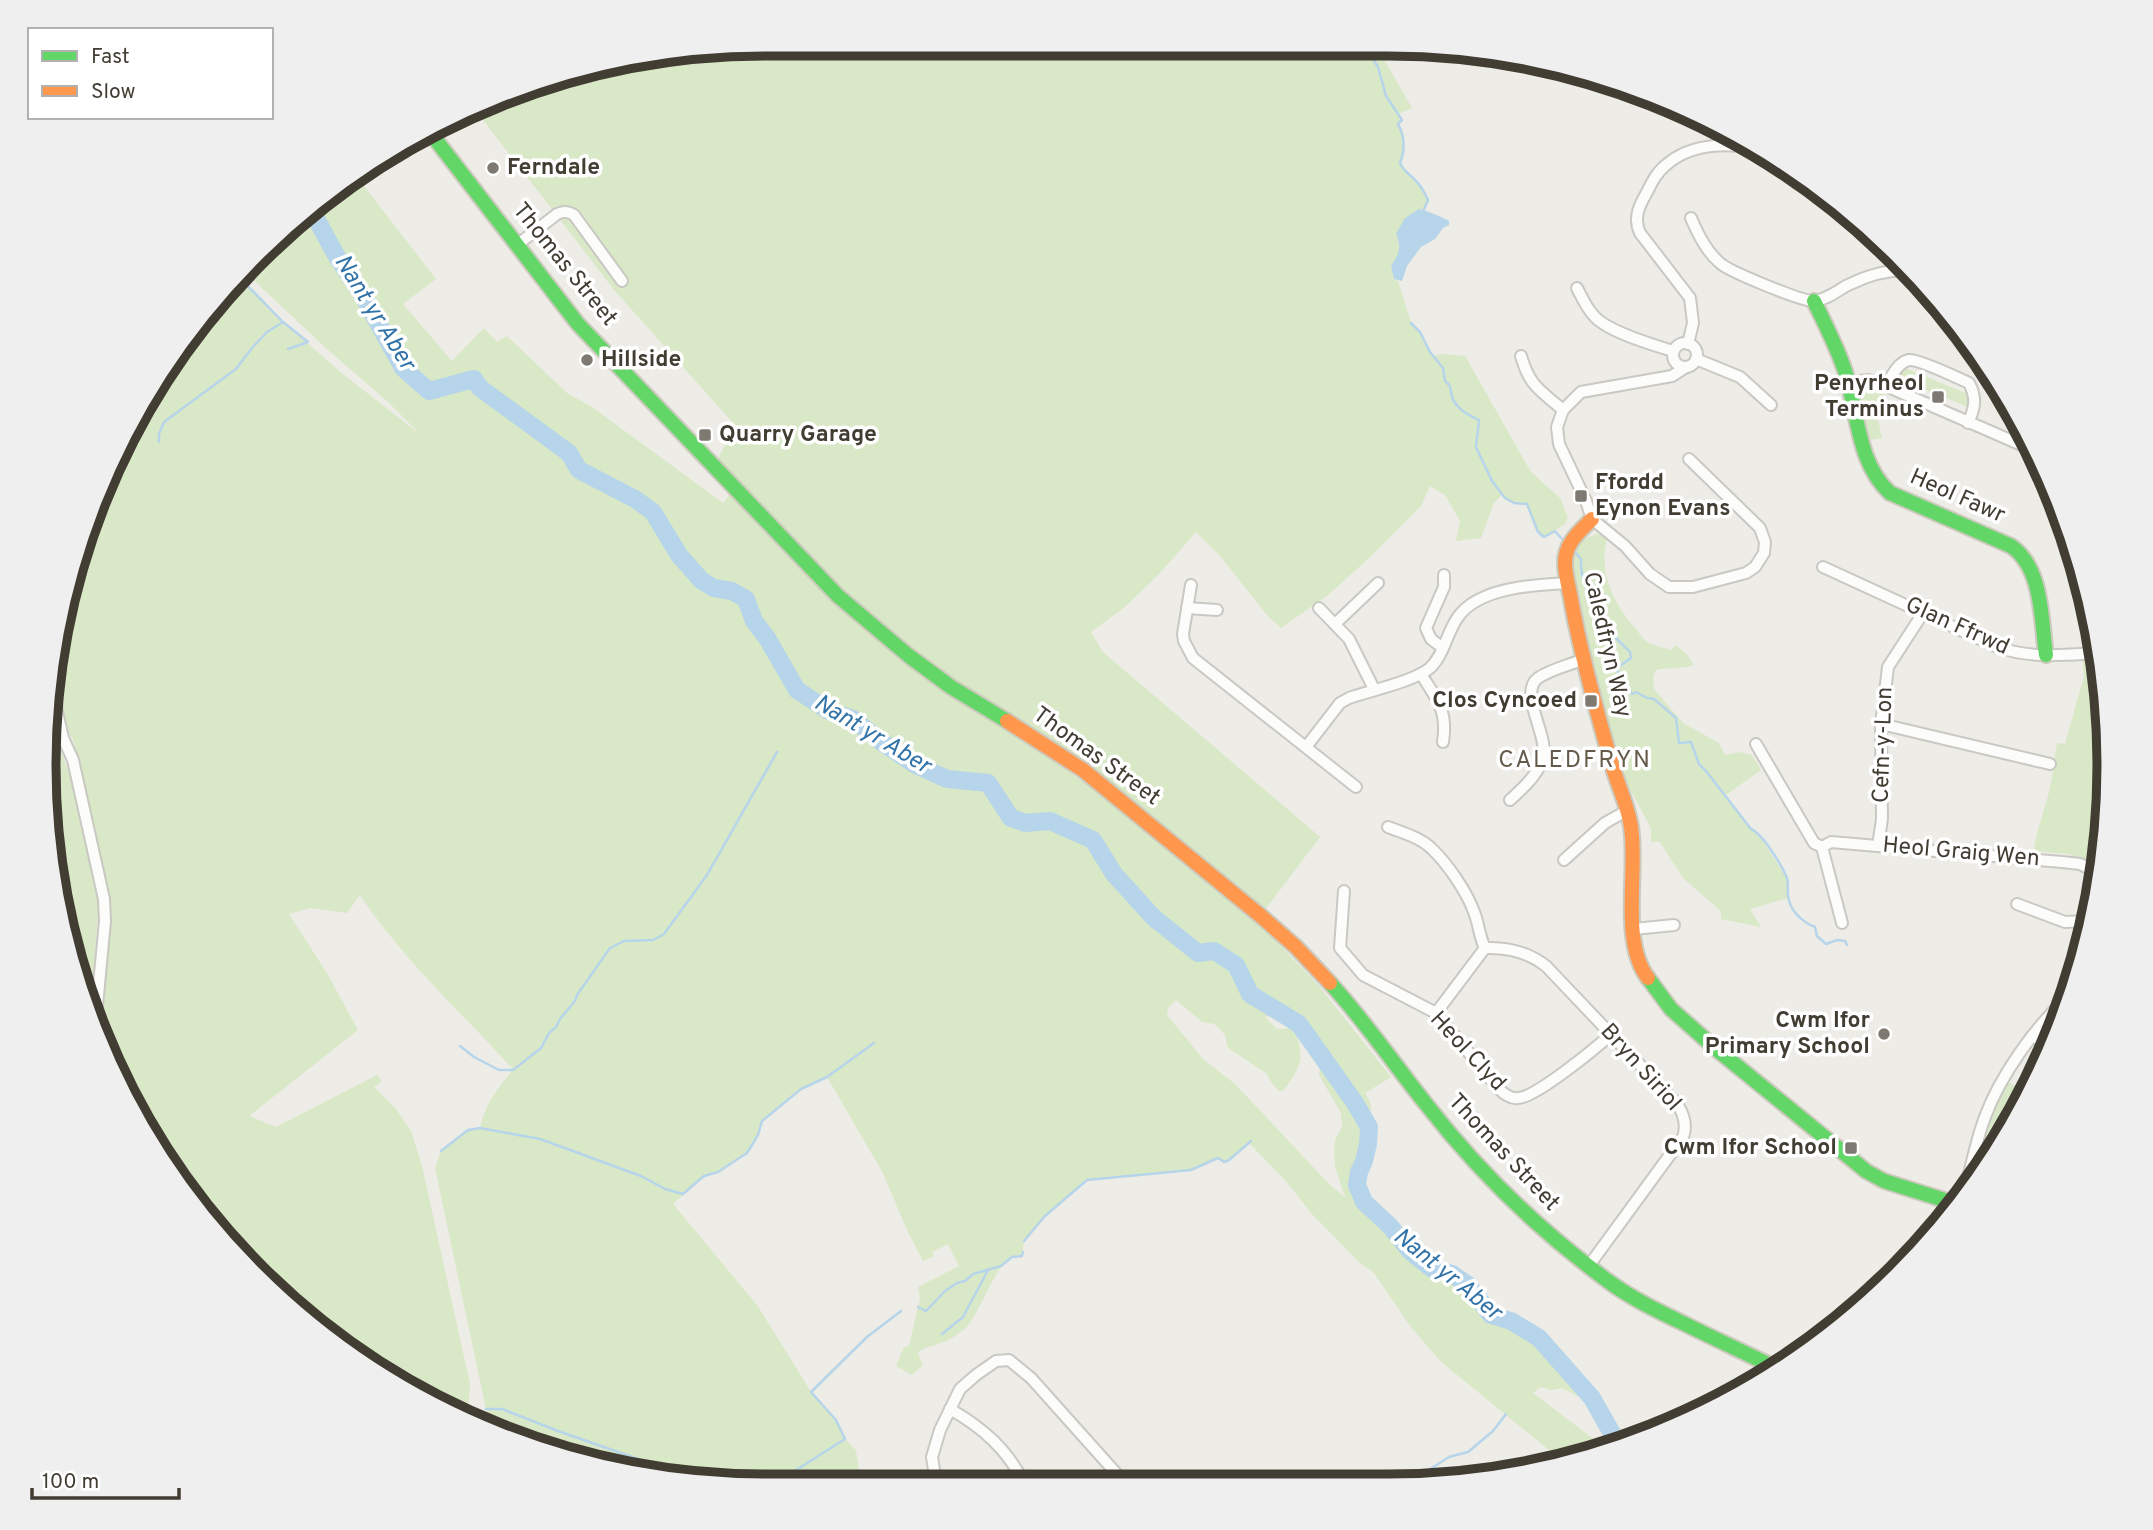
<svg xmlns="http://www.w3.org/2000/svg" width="2153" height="1530" viewBox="0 0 2153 1530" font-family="Overpass,sans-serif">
	<rect width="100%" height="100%" fill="#edece6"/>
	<!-- green -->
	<g fill="#d9e8c6" fill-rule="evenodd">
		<path d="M765,44h610l37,64 -14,6 4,6 -4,4c7,12 7,27 2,39l3,6 14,13 11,18 -4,9h-5l-21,29c3,12 0,18 -7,28l3,13 4,2 13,42 9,9 13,24 9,-2 23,2 66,116 29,26 8,19 -3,7 -21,13 -6,-5 -11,-28 -13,-1 -12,-8 -8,8 -13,35 -25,3 4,-20 -15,-26 -15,-9 -9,20 -53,53 -40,36 -47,33 -14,-13 -47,-59 -24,-24 -36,41 -35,34 -34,25 12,20 217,185 -62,82 -129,-102 144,121 46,48 72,91 -26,16c8,12 8,17 0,28l4,6 -1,17 -4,17 -5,11 -2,13 7,17 26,24 20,25 21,17 21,6 16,11 23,30 20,6 28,17 53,60 5,8 -35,-18 -11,2 -10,-3 -8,6 71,54 -44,12 -120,-98 -30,-35 -36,-53 -14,-10 -48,-49 -27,-34 -36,-37 -20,17 -5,2 -6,-4 -27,12 -104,10 -42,36 -21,25 -2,15c-2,0 -9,1 -11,2 -14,6 -30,50 -41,65 -7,9 -21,18 -32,21 -8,3 -14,3 -20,9l5,12 -11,10 -16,-9 8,-19 5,-1 11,-47 -2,-12 41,-21 -11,-22 -16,8 2,4 -11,5 -17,-33 -23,-55 -56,-96 -26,12 -39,32 -4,14 -11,18 -29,19 -14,4 -31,28 84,101 54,87 25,28 9,19 11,11 5,34 -143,1 -139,-23 -89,-34 -55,-260 6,-17 27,-21 12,-2c5,-25 18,-39 33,-59 -52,-57 -110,-109 -153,-174l-13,18 -37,-5 -21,6 39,61 30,55 -109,86 27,11 101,-52 5,6 -8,6 21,21 16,23 11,35 48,218 -3,36 -21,-8 -88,-55 -99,-94 -47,-37 -71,-100 -41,-83 9,-111 -4,-45 -30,-142 -7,-15 -17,-66 17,-86 50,-132 104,-156 16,-14 45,46 61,53 77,60 -34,-34 -60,-52 -83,-78 8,-7 23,19 -22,-20 106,-93 4,4 -3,7 76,98 -33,25 49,57 32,-33 13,14 10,-6 60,57 25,14 131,96 8,-10 -20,-20 24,-48 -120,-134 -142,-184 16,-8 89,-31zM736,499l121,120 200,139 45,37 -71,-50 -64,-39 -56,-38 -71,-61zM1176,1000l26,22 12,2 6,5 5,6 3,13 38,25 5,9 8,9h4c19,-25 22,-33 11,-63l-17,1 -12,-12 19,-2 15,9 23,33 -3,18 22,38 1,14 -7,13 -1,12 1,15 10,30 -15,-12 -95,-101 -32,-25 -36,-44 1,-7z"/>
		<path d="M1905,368l65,27v13l-73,-30 2,-5z"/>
		<path d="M1871,388l13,6 -7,21 5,23 -12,2 -9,-43 1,-5z"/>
		<path d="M1597,534l11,2c-11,34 5,67 27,92 5,6 9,13 16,16 6,3 15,4 21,6l3,-5 11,8 8,12c-13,4 -25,2 -38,5l-3,6 1,13 29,34 36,20 6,12 14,-3 13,3 9,15 -35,25 25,34 6,3 31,48v18l-38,11 11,18 -40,-8v-8l-38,-33 -23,-36h-9v-14l-26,-48 -30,-91 -24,-129c5,-15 12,-22 26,-26z"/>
		<path d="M2100,656l3,15 3,75 -5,3 -4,78 6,13 -3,18 -9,3 -23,-7 -34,-3c2,-20 10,-39 15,-59 4,-16 5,-33 8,-49l8,1 19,-68 -2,-19z"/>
		<path d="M50,744l10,4 17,49 22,102 -8,112 -41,-152z"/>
		<path d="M2003,1079l26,14 -66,107 21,-82z"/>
	</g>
	<!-- water -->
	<path fill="#b7d5ea" d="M1419,209c5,0 25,9 30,12v4l-6,3 -8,11 -14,8 -14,19 -5,15 -8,-2 -3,-13c8,-12 11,-19 5,-32l9,-16z"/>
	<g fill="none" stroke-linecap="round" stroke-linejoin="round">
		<!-- stream -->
		<g stroke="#b7d5ea" stroke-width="2.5">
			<path d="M1238,44l11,4 17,-2 30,12h11l42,-12 20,-2"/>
			<path d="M1369,44l1,10 8,13 8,29 16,24 -4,4c7,12 7,27 2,39 4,9 11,12 17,19 5,5 8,12 11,18l-4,9"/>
			<path d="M238,276l45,46 25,20 -20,7"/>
			<path d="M1411,323l9,9 10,20 13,16 2,13c7,5 5,8 7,16 4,12 17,18 27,23l-3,27 16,34 13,17 9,5 13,1 11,28 6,5 11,-6 7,8"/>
			<path d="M159,442v-8l5,-12 72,-53 16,-21 15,-16 16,-10"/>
			<path d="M1574,551l7,8c-1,18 6,31 12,48 4,10 2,17 10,25l8,1 19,19 1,6 -14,10c1,10 10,17 15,26l4,-2 11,6 7,1 22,19 3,25 12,-1 8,22 7,7 45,58c12,5 31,37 36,49 2,6 0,11 1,17 1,15 14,27 27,32l2,9 9,8 11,-4 8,1 2,4"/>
			<path d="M460,1046l14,11 25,13h14l28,-22 8,-15 7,-6 4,-8 15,-18 2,-6 33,-47 14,-7 29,-1 11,-6 43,-59 70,-123"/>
			<path d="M441,1151l27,-21 12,-2 60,11 101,37 24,13 18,5 21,-18 14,-4 29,-19 11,-18 4,-14 39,-32 26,-12 47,-34"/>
			<path d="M1024,1241l21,-25 42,-36 104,-10 27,-12 6,4 5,-2 22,-19"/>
			<path d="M918,1307l8,4 19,-20 12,-8 8,-2 8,-7 28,-8 11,-9 10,-1 1,-4"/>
			<path d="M942,1334l21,-17 25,-47"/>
			<path d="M486,1409h16l56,22 149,52"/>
			<path d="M1419,1480l8,-9 22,-14 19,-5 25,-21 13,-17"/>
			<path d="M774,1484l71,-45 -9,-19 -25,-28 56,-55 34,-26"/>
		</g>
		<!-- river -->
		<path stroke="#b7d5ea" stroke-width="18" d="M312,211l24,44 26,39 41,74 26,23 45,-12 6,9 89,65 10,17 56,29 18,13 26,43 23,26 12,7 18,3 14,8 8,22 13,17 30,52 32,21 24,8 30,24 33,22 31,14 41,4 23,35 15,5 24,-2 43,19 21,34 40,44 44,35 16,-2 22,14 14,29 49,30 56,79 14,24 -1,17 -4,17 -5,11 -2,13 7,17 26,24 20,25 21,17 21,6 16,11 23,30 20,6 28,17 53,60 26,46"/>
		<defs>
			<g id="street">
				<path d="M1787,168l10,15"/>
				<path d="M1691,218c7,16 15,33 29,45 8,8 83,39 94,38 13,-1 24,-11 34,-16 20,-10 41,-16 63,-15"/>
				<path d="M517,245l40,-31c6,-3 11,-3 17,1l48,66"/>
				<path d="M1577,288c5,10 10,21 18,29 14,15 58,28 78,34"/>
				<circle cx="1685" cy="355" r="12"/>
				<path d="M1688,344l5,-21 -3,-25 -50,-65c-7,-15 -1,-27 7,-41 5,-10 10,-20 19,-27 26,-23 69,-24 100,-12"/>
				<path d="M1521,356c9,31 19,34 42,54"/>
				<path d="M1696,359l44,18 31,28"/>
				<path d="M1686,367l-14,9 -91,16 -18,18 -6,17 2,17 27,57 6,18 33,27 25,28 19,13h24l53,-14 9,-6 9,-14 1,-11 -5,-14 -71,-69"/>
				<path d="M1848,382l21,-2 17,6 147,64"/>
				<path d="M1886,386c5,-9 12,-24 23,-26 10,-1 49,18 60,23 8,15 6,25 -1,40"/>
				<path d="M1823,567l174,80c35,12 66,8 102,6"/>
				<path d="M1191,585l-8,49 1,7 9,17 163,129"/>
				<path d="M1187,608l30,2"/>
				<path d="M1319,608l30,31 25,50"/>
				<path d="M1335,624l43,-41"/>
				<path d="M1443,648l-12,-9 -5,-11 18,-41v-12"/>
				<path d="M1421,674c16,26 27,36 22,68"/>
				<path d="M50,681l13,57 10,22 31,139 1,22 -10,106"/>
				<path d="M1881,724l169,40"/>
				<path d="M1756,744l58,99 8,4 20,76"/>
				<path d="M1306,747l34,-44 9,-5c20,-7 66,-17 81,-30 14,-13 17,-36 28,-51 21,-30 76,-32 110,-34"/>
				<path d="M1510,800c13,-12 29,-26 33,-43 6,-21 -25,-64 -5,-79 13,-9 32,-13 46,-19"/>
				<path d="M1388,827c15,6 32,10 44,22 15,14 35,43 42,63 5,12 5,24 11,36"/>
				<path d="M1878,846l4,-27 -1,-95 7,-57 35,-54"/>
				<path d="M1822,847l9,-5 231,20 18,2 18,9"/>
				<path d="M1564,860l41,-37 21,-12"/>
				<path d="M1344,891l-4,57 23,27 73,38 63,76c5,5 12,10 19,9 17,0 78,-50 92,-63"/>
				<path d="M2017,904l48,18 25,-1"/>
				<path d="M1634,929l40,-4"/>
				<path d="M1485,948c23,-1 43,4 61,18l132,139c6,10 9,21 5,32l-95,130"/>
				<path d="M1436,1013l49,-65"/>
				<path d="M2032,1036l18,9"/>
				<path d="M1963,1200c7,-28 12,-57 22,-83 15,-41 50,-90 82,-119"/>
				<path d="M220,1237l35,28 86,81"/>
				<path d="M950,1409c33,19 57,40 74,74"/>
				<path d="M936,1483l-4,-26 8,-27 20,-41 16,-14 20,-14 13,-1 22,18 93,104"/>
			</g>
			<g id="fast">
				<path d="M429,131l149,193 260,272 71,60 42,31 56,34"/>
				<path d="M1814,301c11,23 23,46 31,70 13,41 12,92 45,122l121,53c32,22 30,74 35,109"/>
				<path d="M1648,978l23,31 44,39 151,123 18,10 76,24"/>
				<path d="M1330,983c35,38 64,81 96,121 52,67 114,127 182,177 24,18 52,31 79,44 30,15 61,29 91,44"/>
			</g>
			<g id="slow">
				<path d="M1592,519c-13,13 -27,24 -27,44 0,13 5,28 7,42 10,54 25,108 40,160 6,21 16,41 19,62 7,43 -11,115 17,151"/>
				<path d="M1007,721l76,49 179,147 34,30 34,36"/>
			</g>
		</defs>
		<!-- street casing -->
		<use href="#street" stroke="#c9c8c2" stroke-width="14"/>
		<!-- fast casing -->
		<use href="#fast" stroke="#ccc9bd" stroke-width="18"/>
		<!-- slow casing -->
		<use href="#slow" stroke="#ccc9bd" stroke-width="18"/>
		<!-- street -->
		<use href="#street" stroke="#fcfcfb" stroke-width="10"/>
		<!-- fast -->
		<use href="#fast" stroke="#63d668" stroke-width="14"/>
		<!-- slow -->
		<use href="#slow" stroke="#ff974d" stroke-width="14"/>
	</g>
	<!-- markers -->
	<g fill="#7e7a72" stroke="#fff" stroke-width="2.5">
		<circle cx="493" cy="168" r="7"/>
		<circle cx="587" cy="360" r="7"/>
		<rect x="1931" y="390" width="14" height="14" rx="3.5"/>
		<rect x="698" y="428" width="14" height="14" rx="3.5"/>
		<rect x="1574" y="489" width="14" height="14" rx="3.5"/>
		<rect x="1584" y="694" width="14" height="14" rx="3.5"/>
		<circle cx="1884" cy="1034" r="7"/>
		<rect x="1844" y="1141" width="14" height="14" rx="3.5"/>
	</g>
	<g text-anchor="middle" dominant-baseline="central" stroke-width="7" stroke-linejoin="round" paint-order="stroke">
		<!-- poi labels -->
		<g font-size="23" font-weight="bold" fill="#423d33" stroke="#fff" text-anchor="start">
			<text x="507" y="168">Ferndale</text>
			<text x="601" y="360">Hillside</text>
			<text x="1924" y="384" text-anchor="end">Penyrheol<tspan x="1924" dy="26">Terminus</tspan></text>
			<text x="719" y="435">Quarry Garage</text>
			<text x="1595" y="483">Ffordd<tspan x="1595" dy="26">Eynon Evans</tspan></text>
			<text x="1577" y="701" text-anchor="end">Clos Cyncoed</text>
			<text x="1870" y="1021" text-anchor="end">Cwm Ifor<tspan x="1870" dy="26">Primary School</tspan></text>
			<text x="1837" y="1148" text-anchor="end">Cwm Ifor School</text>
		</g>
		<!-- street labels -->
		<g font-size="23" fill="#423d33" stroke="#fff">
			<text transform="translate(564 265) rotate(51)">Thomas Street</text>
			<text transform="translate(1957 497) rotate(24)">Heol Fawr</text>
			<text transform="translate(1957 627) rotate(24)">Glan Ffrwd</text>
			<text transform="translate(1606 645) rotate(77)">Caledfryn Way</text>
			<text transform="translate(1884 745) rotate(-88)">Cefn-y-Lon</text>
			<text transform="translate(1096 757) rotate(36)">Thomas Street</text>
			<text transform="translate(1961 853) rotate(5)">Heol Graig Wen</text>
			<text transform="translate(1467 1052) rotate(47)">Heol Clyd</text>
			<text transform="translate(1640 1068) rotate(48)">Bryn Siriol</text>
			<text transform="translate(1503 1153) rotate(47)">Thomas Street</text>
		</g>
		<!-- water labels -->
		<g font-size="24" font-style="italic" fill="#3273a8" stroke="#fff">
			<text transform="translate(374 313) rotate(58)">Nant yr Aber</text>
			<text transform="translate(872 735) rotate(31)">Nant yr Aber</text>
			<text transform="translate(1447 1275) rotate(39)">Nant yr Aber</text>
		</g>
		<!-- neighbourhood labels -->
		<g font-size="24" letter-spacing="2" fill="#645b4b" stroke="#fff">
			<text x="1575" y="761">CALEDFRYN</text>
		</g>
	</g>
	<!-- crop -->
	<path d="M0 0H2153V1530H0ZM765 56H1388A709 709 0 0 1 2097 765V765A709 709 0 0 1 1388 1474H765A709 709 0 0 1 56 765V765A709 709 0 0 1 765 56Z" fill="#f0efef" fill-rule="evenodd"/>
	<path fill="none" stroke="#423d33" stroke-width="9" d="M765 56H1388A709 709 0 0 1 2097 765V765A709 709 0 0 1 1388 1474H765A709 709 0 0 1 56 765V765A709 709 0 0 1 765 56Z"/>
	<!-- legend -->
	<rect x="28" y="28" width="245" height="91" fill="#ffffff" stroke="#b3b1ad" stroke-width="2"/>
	<rect x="42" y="51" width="35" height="10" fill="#63d668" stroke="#b3b1ad" stroke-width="2"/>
	<text x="91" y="63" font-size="21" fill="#423d33">Fast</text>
	<rect x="42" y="86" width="35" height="10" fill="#ff974d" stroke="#b3b1ad" stroke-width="2"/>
	<text x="91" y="98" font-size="21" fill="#423d33">Slow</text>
	<!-- scale -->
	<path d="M32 1488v10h147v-10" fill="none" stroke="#423d33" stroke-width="3.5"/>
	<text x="42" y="1488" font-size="21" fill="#423d33" stroke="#ffffff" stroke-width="5" paint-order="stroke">100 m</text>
</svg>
